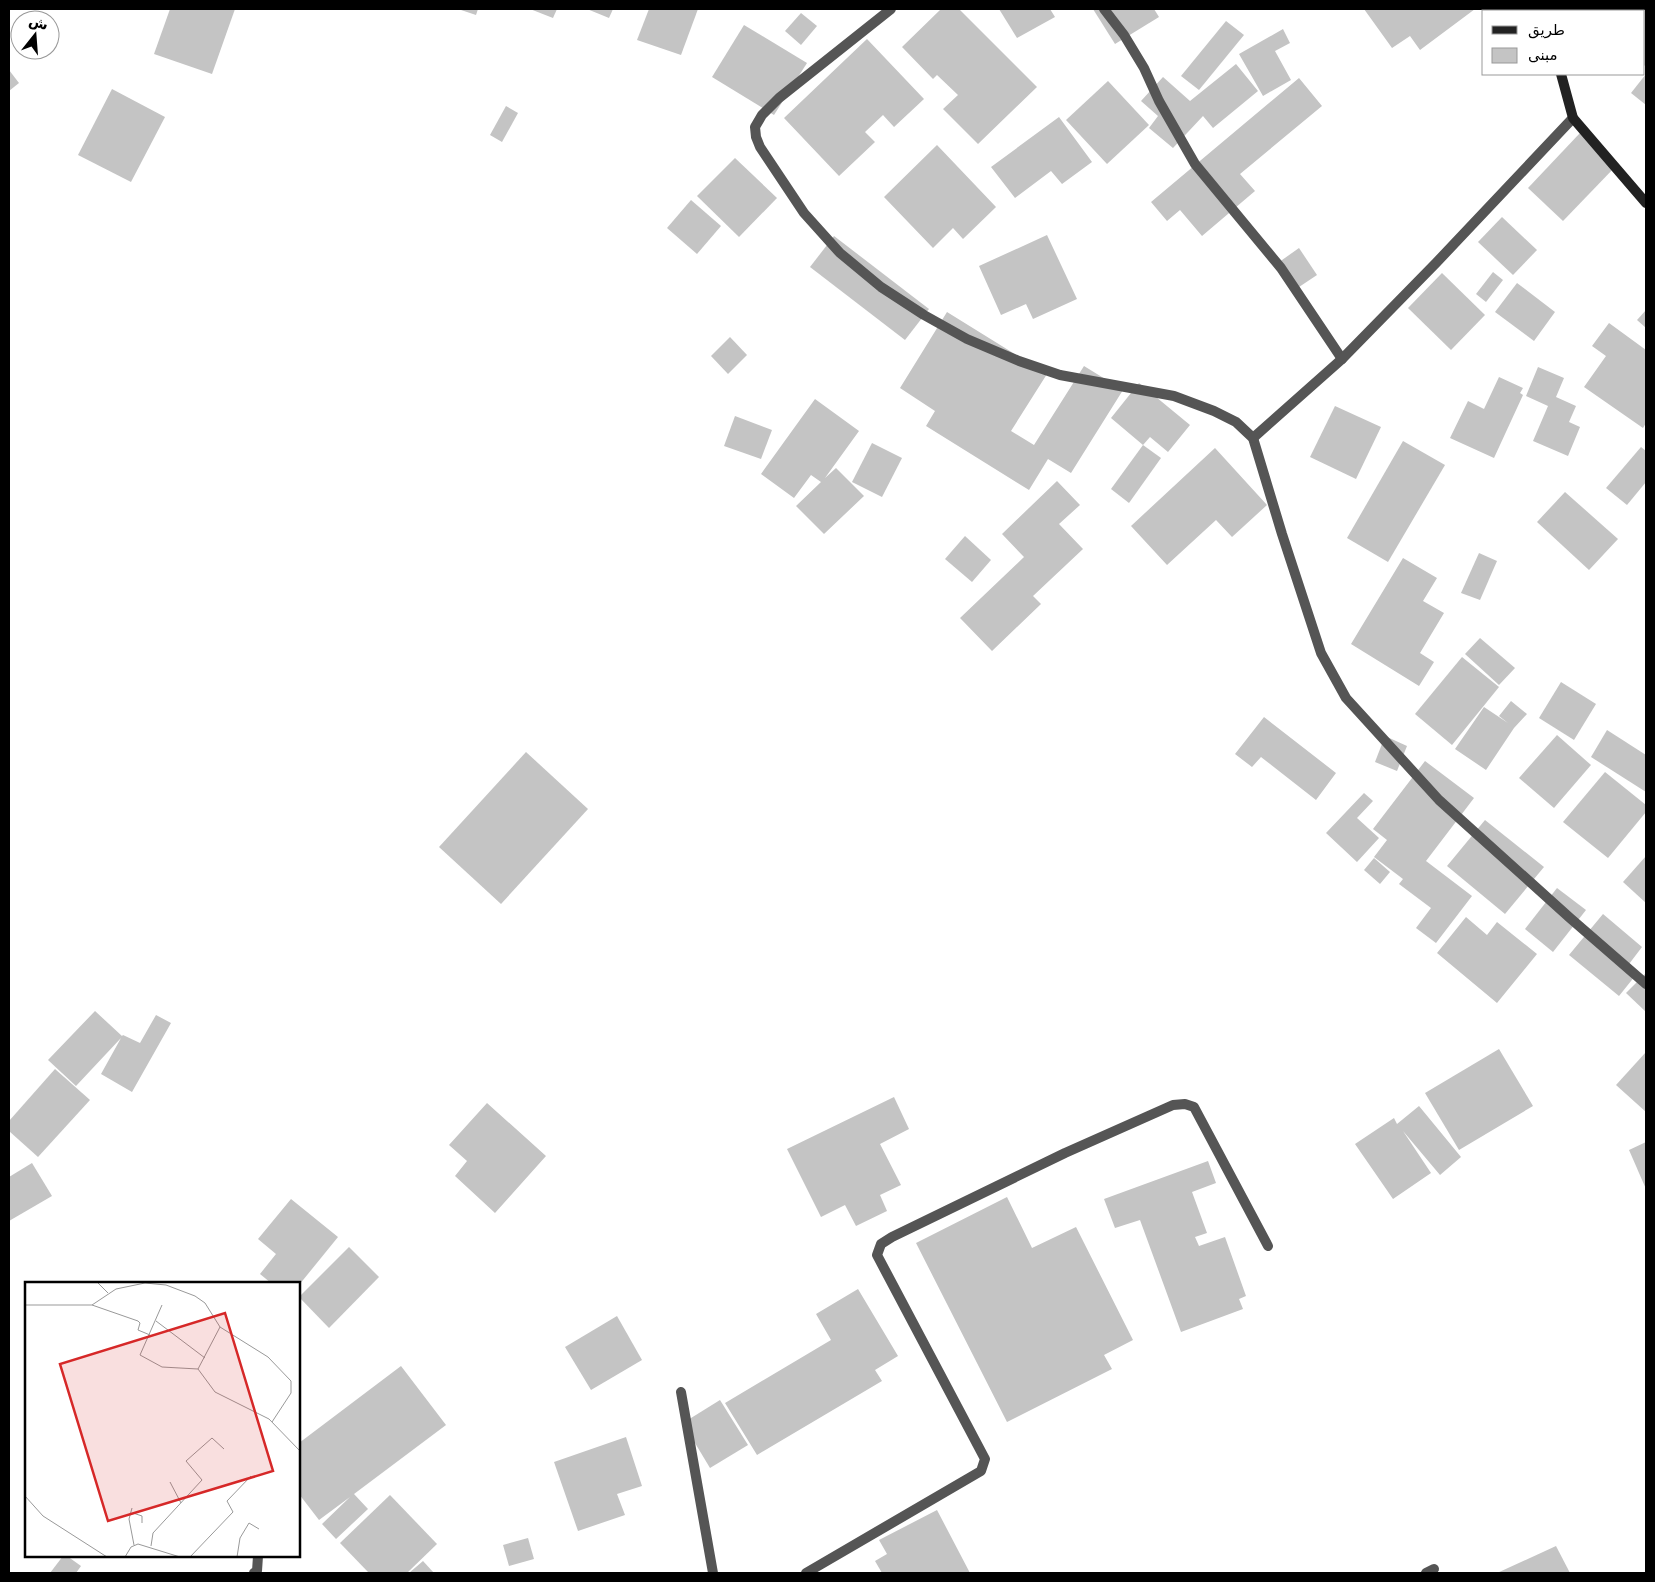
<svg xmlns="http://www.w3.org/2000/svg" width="1655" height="1582" viewBox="0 0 1655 1582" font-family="'DejaVu Sans',Cairo,sans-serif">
	<rect width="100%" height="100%" fill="#fff"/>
	<!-- building -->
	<g fill="#c4c4c4">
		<path d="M170,9h65l-23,65 -58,-20z"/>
		<path d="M458,9h20l-2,6z"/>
		<path d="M530,9h27l-4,9z"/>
		<path d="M587,9h26l-4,9z"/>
		<path d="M649,9h49l-17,46 -44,-15z"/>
		<path d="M941,9h18l78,78 -59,57 -35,-35 15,-14 -21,-20 -4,4 -31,-32z"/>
		<path d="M999,9h51l5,8 -38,21z"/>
		<path d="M1093,9h61l5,8 -44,27z"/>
		<path d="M1364,9h111l-55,41 -10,-14 -18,12z"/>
		<path d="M1629,9h17v58l-2,-2v-54h-18z"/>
		<path d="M801,13l16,13 -16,19 -16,-14z"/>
		<path d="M1226,21l18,14 -45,55 -18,-14z"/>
		<path d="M744,25l63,38 -33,52 -62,-38z"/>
		<path d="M1283,29l7,14 -15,8 16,29 -28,16 -24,-42z"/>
		<path d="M867,39l57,60 -30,28 -11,-12 -18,17 10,10 -36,34 -55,-58z"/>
		<path d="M1236,64l22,27 -45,37 -10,-12 -30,32 -24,-20 9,-12 -17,-15 22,-24 27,24z"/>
		<path d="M9,70l10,13 -10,8z"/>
		<path d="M1646,74v31l-15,-12z"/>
		<path d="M1299,78l23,28 -82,68 15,17 -53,45 -22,-26 -13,11 -16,-19z"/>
		<path d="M1108,81l41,44 -42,39 -41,-44z"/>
		<path d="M112,89l53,28 -34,65 -53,-27z"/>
		<path d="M506,106l12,7 -16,29 -12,-7z"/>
		<path d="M1059,117l33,45 -30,22 -11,-13 -36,27 -24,-31z"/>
		<path d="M1580,133l35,34 -52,54 -35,-33z"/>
		<path d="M937,145l59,62 -33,32 -10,-11 -20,20 -49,-51z"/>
		<path d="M735,158l42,40 -38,39 -42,-41z"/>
		<path d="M691,200l30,26 -24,28 -30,-26z"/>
		<path d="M1502,217l35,33 -24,25 -35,-33z"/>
		<path d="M1047,235l30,64 -44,20 -7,-15 -25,11 -22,-49z"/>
		<path d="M834,236l95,73 -24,31 -95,-73z"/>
		<path d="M1299,248l18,27 -24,16 -18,-26z"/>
		<path d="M1493,272l10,8 -17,22 -10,-8z"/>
		<path d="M1442,273l43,42 -34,35 -43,-42z"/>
		<path d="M1517,283l38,29 -21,29 -39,-29z"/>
		<path d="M1646,310v18l-9,-8z"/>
		<path d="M947,312l100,62 -36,57 23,14 50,-79 39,24 -52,83 -23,-14 -19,31 -103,-64 9,-15 -35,-23z"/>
		<path d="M1609,323l37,27v73l-3,5 -59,-41 22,-31 -14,-10z"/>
		<path d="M730,337l17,18 -19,19 -17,-18z"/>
		<path d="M1538,367l26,11 -8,19 20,9 -7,16 11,5 -12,29 -35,-15 15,-35 -22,-10z"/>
		<path d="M1499,377l24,11 -3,5 3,2 -29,63 -44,-20 18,-37 16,8z"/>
		<path d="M1139,383l51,42 -22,27 -18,-15 -7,8 -32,-27z"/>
		<path d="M815,399l44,32 -34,47 11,-10 28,28 -40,38 -28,-28 25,-24 -10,-7 -17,23 -33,-24z"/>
		<path d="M1335,406l46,21 -25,52 -46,-22z"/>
		<path d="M735,416l37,14 -11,29 -37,-13z"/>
		<path d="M1403,441l42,24 -57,97 -41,-24z"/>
		<path d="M872,443l30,15 -20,39 -30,-15z"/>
		<path d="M1143,445l18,13 -32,45 -18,-14z"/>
		<path d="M1641,447l5,4v31l-19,23 -21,-17z"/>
		<path d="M1215,448l52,57 -35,32 -16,-17 -49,45 -36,-39z"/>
		<path d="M1057,481l23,24 -21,19 24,25 -50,47 8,8 -49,47 -32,-33 64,-61 -22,-23z"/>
		<path d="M1565,492l53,47 -29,31 -52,-48z"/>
		<path d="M965,536l26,24 -19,22 -27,-23z"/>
		<path d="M1479,553l18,8 -17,39 -19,-7z"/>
		<path d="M1403,558l34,20 -14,23 21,12 -24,40 14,9 -15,24 -68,-42z"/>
		<path d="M1480,638l35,30 -16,17 -34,-31z"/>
		<path d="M1462,657l37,30 -47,58 -37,-31z"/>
		<path d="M1561,682l35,22 -22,36 -35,-22z"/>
		<path d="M1511,701l16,13 -13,14 -28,42 -31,-21 29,-42 24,16 -9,-7z"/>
		<path d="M1264,717l72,56 -20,27 -55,-43 -9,10 -17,-13z"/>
		<path d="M1607,730l39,25v37l-55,-35z"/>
		<path d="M1557,735l34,30 -37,43 -35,-30z"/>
		<path d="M1385,736l22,10 -10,25 -22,-9z"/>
		<path d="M526,752l62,57 -87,95 -62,-57z"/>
		<path d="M1425,761l49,37 -48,63 46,35 -36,47 -20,-15 15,-20 -32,-24 4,-5 -29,-22 13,-17 -14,-11z"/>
		<path d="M1605,772l41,33v7l-38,46 -45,-36z"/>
		<path d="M1364,793l9,8 -16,17 22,20 -22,24 -31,-29z"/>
		<path d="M1485,820l59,47 -39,47 -58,-48z"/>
		<path d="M1646,856v47l-23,-21z"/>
		<path d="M1374,858l16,14 -10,12 -16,-14z"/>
		<path d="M1557,888l29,22 -33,42 -28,-23z"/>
		<path d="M1603,914l39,33 -16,21 9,8 -16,20 -50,-41z"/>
		<path d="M1466,917l21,18 10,-13 40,32 -40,49 -60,-50z"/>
		<path d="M1646,973v39l-20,-19z"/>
		<path d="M95,1011l27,25 1,-1 17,8 16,-28 15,8 -39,69 -31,-18 20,-36 -45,48 -28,-26z"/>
		<path d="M1499,1049l34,57 -74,44 -34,-57z"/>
		<path d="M1646,1052v60l-30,-27z"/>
		<path d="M55,1069l35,31 -52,57 -29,-26v-10z"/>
		<path d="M894,1097l15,32 -29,15 21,41 -21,10 7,16 -31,15 -11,-21 -24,12 -34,-68z"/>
		<path d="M487,1103l59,53 -51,57 -40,-37 12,-15 -18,-16z"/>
		<path d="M1419,1106l42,51 -21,18 -37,-44 28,42 -38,26 -38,-55 39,-26 3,6z"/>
		<path d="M1646,1142v47l-17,-39z"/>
		<path d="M1208,1161l8,22 -24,9 15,41 -12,4 4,9 26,-9 21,59 -7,3 4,10 -62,23 -41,-112 -25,8 -11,-29z"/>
		<path d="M32,1163l20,33 -43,25v-44z"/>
		<path d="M1007,1197l25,51 44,-21 57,113 -29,15 8,14 -105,53 -91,-179z"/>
		<path d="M291,1199l47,38 -39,48v-2h-28l-11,-9 16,-20 -18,-15z"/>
		<path d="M349,1247l30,30 -50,51 -30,-31z"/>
		<path d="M858,1289l40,67 -23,14 7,11 -125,74 -32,-52 106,-63 -15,-26z"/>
		<path d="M617,1316l25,44 -51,30 -26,-43z"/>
		<path d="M401,1366l45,59 -92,69 14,15 -32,30 -14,-15 28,-27 -31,23 -20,-26v-51z"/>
		<path d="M720,1400l28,45 -38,23 -27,-45z"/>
		<path d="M626,1437l16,49 -25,8 8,21 -47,16 -24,-69z"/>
		<path d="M390,1495l47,49 -30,29h-38l-29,-30z"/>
		<path d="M937,1510l33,63h-88l-7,-12 12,-7 -8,-14z"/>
		<path d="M528,1538l6,21 -25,7 -6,-21z"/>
		<path d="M1556,1546l14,27h-73z"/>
		<path d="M63,1556h4l14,10 -5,7h-26z"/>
		<path d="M423,1561l11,12h-25z"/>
	</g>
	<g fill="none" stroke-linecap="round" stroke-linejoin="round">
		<!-- street -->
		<g stroke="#555" stroke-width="10">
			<path d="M891,9l-112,89 -17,17 -7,12 1,10 4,10 44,66 36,40 41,34 43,28 43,24 52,22 41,14 114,21 40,15 22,11 17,16 29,96 39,119 25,45 93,102 131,118 76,66"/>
			<path d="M1104,9l20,26 20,33 15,33 36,63 86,104 61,91"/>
			<path d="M1253,438l89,-79 94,-96 137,-145"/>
			<path d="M681,1392l32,181"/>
			<path d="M254,1573l3,-2 1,-15"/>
			<path d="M806,1573l175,-102 4,-12 -108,-204 4,-11 11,-7 173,-84 108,-48 12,-1 9,3 74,139"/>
			<path d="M1426,1573l8,-4"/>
		</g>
		<!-- secondary -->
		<g stroke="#222" stroke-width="10">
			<path d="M1545,9v2"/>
			<path d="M1561,74l12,44 73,85"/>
		</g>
	</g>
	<!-- overview -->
	<g transform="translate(25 1282)">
		<rect width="275" height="275" fill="#fff"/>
		<path fill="none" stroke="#999" stroke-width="1" d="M72,0l11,11M0,23h67l24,-16 29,-6 21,2 29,11 10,7 15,24 48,30 23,24v12l-19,29M67,23l46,16 2,2 -2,7 12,5M137,23l-22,50 22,12 36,2 17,23 54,27 31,32M131,39l49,37M173,87l22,-42M145,200l11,21M0,214l18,20 64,41M107,226l-3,11 5,26M108,231l9,3v7M126,264l2,-13 49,-53 -16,-19 26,-23 12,11M100,275l6,-10 7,-3 42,13M165,275l43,-45 -6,-11 24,-25M212,275l3,-19 9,-15 10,6"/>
		<path fill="#d62828" fill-opacity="0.15" stroke="#d62828" stroke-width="2.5" d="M200,31l48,158 -165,50 -48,-157z"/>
		<rect width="275" height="275" fill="none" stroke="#000" stroke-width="2.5"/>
	</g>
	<!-- border -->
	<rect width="1655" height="1582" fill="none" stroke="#000000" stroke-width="20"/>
	<!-- legend -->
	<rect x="1482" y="10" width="162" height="65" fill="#ffffff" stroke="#999999"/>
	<rect x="1492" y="26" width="25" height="8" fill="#222222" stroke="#999999"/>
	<text x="1528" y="35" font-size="15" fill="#000000">طريق</text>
	<rect x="1492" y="48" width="25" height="15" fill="#c4c4c4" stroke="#999999"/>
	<text x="1528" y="60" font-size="15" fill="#000000">مبنى</text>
	<!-- north arrow -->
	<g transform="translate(35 35) rotate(17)"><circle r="24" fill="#ffffff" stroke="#999999"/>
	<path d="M0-4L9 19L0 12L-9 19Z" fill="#000000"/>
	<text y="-8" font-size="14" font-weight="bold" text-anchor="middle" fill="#000000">ش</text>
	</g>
</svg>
